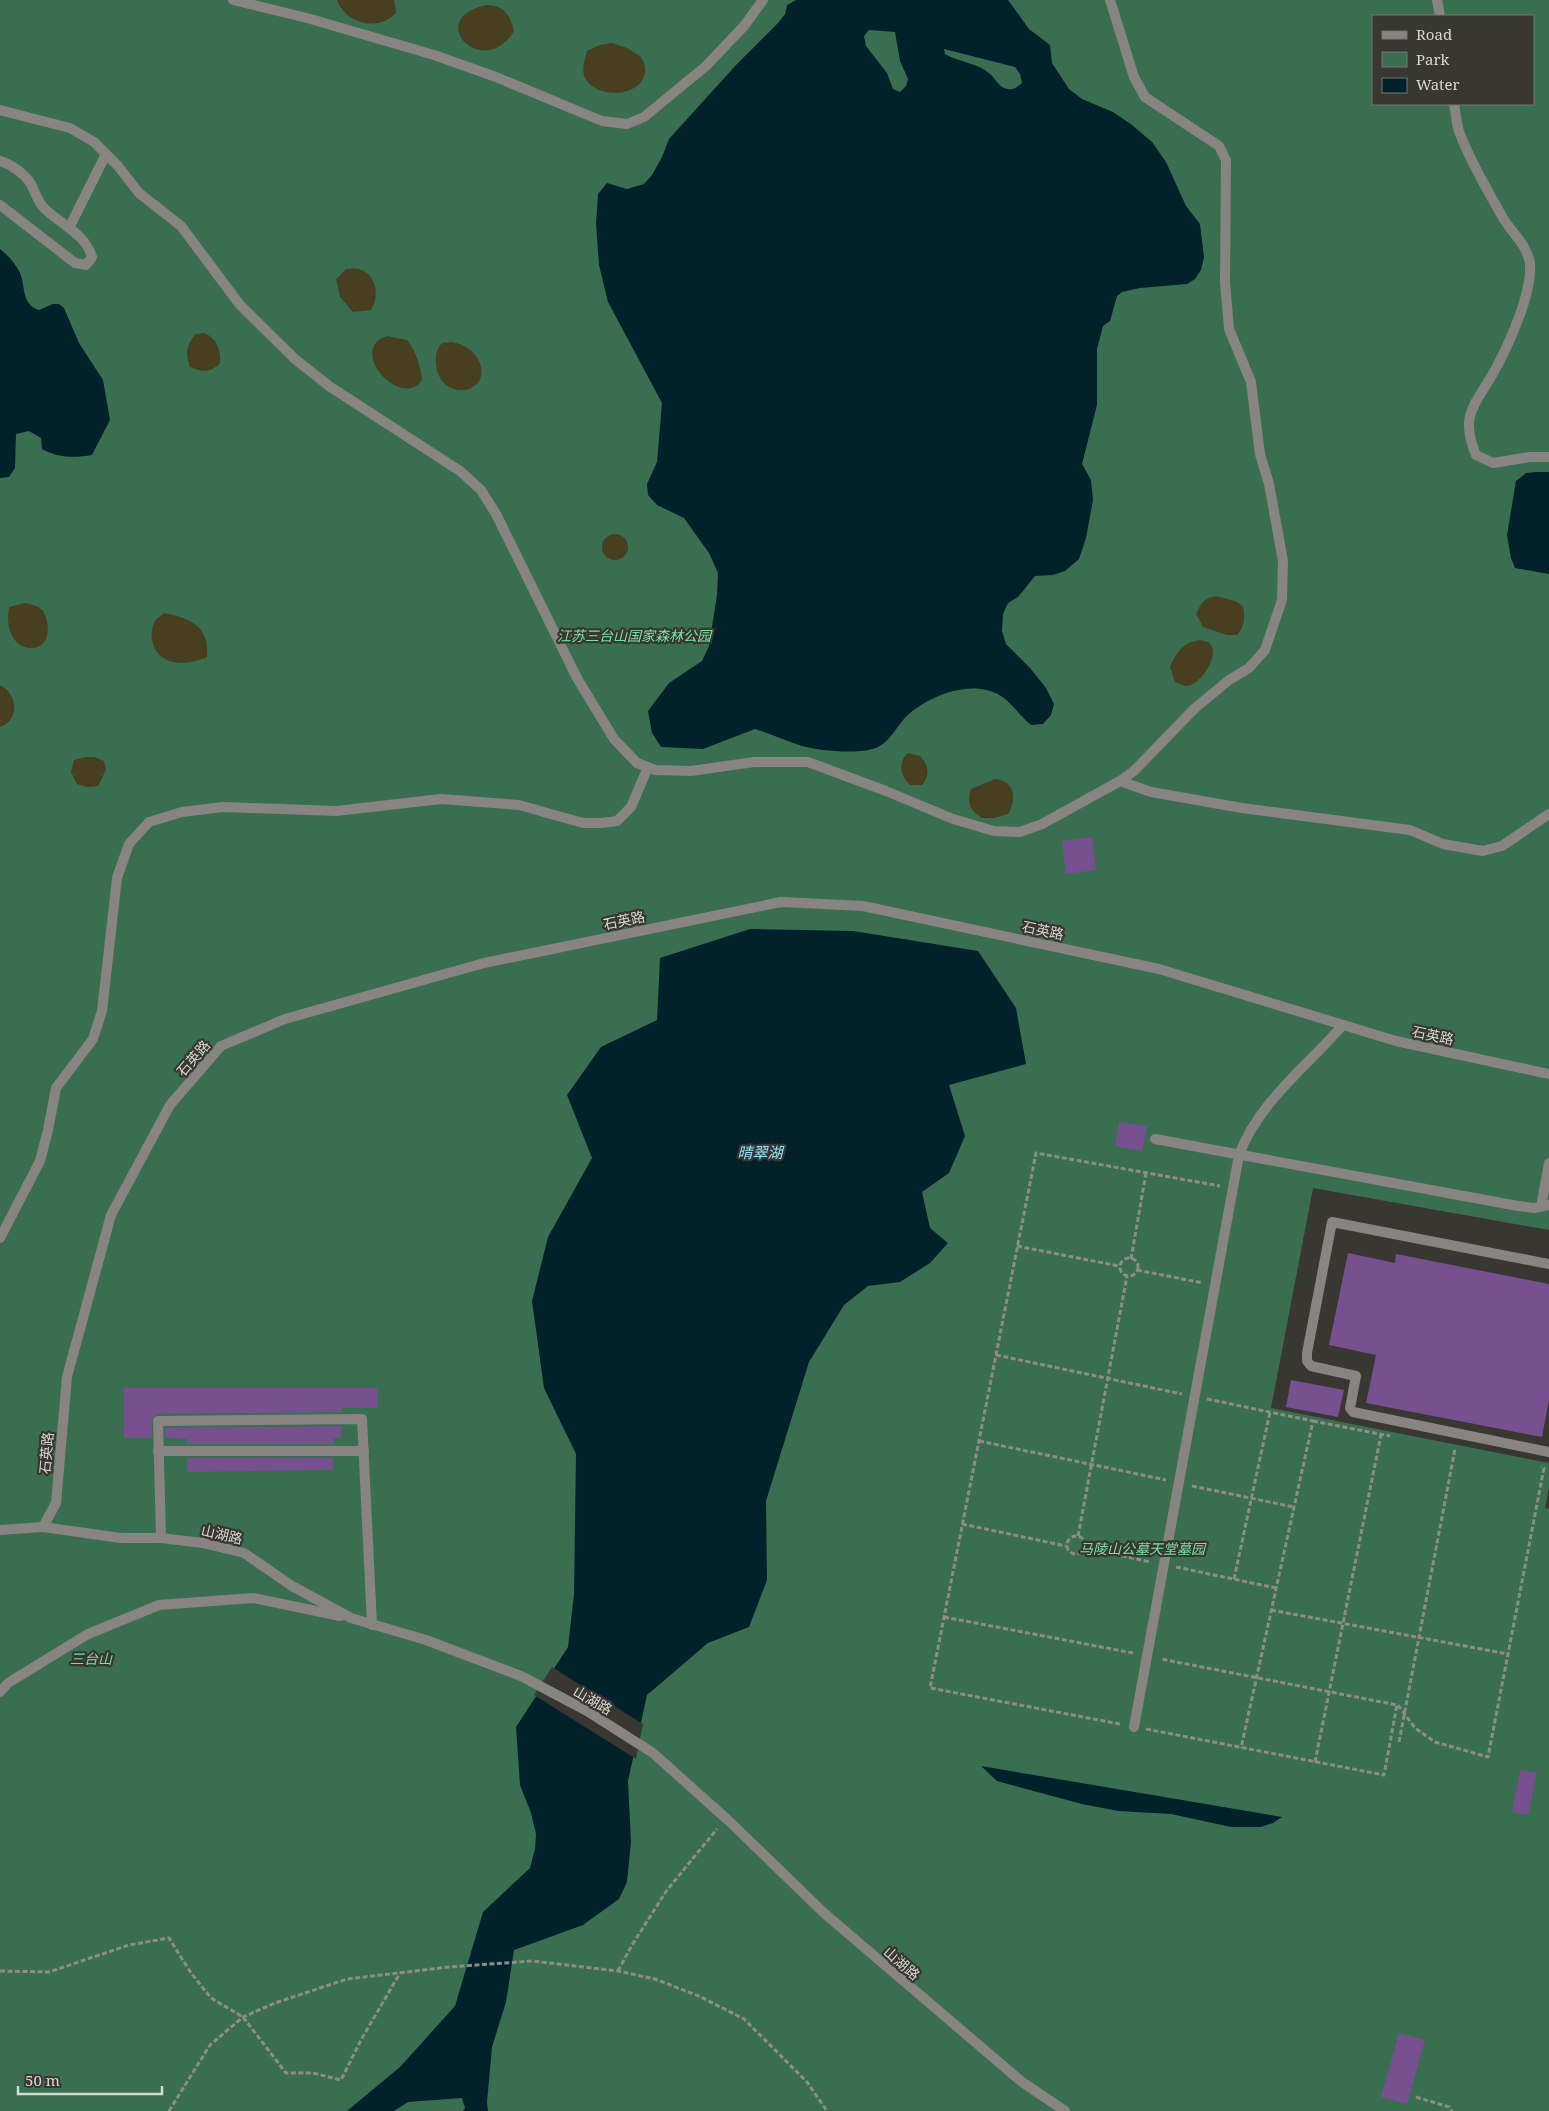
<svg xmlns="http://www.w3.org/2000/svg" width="1549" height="2111" viewBox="0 0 1549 2111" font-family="'Noto Serif','Noto Sans SC',serif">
	<rect width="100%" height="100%" fill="#393731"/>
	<!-- green -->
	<path fill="#396f50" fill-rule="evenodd" d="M0,0h1549v1230l-236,-42 -42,220 278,55v24l-4,21 4,1v602h-1549zM1373,16h160v88h-160z"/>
	<!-- sand -->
	<g fill="#473f1f">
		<path d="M337,0h57l2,13c-18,19 -50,11 -59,-13z"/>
		<path d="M486,5c17,0 24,9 28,26 -31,51 -91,-12 -28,-26z"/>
		<path d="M612,43l15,5 14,9c2,3 4,8 4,11 2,29 -48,33 -60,10 -4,-8 0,-19 2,-27l13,-6z"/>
		<path d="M346,269c4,0 9,-1 13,0 18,5 21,28 12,41l-18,2 -13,-15 -4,-18z"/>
		<path d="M204,333c13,5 17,17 16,30 -9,10 -18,9 -30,4 -5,-14 -4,-23 6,-33z"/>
		<path d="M387,336l20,4c9,11 13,25 15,40 -21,31 -76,-31 -35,-44z"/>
		<path d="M452,342c11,2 22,8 27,19 14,33 -38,43 -43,4 -1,-9 0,-15 6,-22z"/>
		<circle cx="615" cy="547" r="13"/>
		<path d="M1216,596l19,5 8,5c2,12 2,19 -6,29h-10l-24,-8 -7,-13c5,-11 8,-16 20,-18z"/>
		<path d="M25,603c11,2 18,4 21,15 13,42 -46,42 -37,-11z"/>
		<path d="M164,613c26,5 46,13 43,44 -11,5 -30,9 -42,2 -13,-7 -17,-26 -10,-38 2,-3 7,-6 9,-8z"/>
		<path d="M1200,640c3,1 6,1 8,2 15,9 -7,44 -22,44 -3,0 -8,-3 -11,-4l-5,-15c6,-14 13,-25 30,-27z"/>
		<path d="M0,685c18,9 20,35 0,42z"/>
		<path d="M908,753l12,3c9,9 10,20 2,29h-12c-9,-8 -13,-23 -2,-32z"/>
		<path d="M86,757h8l10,4 2,9 -8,16 -11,1 -10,-3 -6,-12 3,-12z"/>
		<path d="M995,779c20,2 22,20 13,35l-13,4h-13c-13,-8 -15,-15 -11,-29z"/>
	</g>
	<!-- water -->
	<g fill="#01222b" fill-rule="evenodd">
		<path d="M796,0h212l21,29 21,16 2,18 17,26 13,10 31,13 19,13 20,17 14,20 20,44 14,18 4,33 -3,13 -6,9 -8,5 -47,4 -18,4 -5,4 -7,25 -7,5 -6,23v56l-15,59 9,16 2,20 -7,38 -7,21 -14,12 -12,4 -18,1 -17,21 -10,6 -5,11 -1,17 4,13 24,24 16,20 8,16 -3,11 -8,9 -12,1c-10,-8 -20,-23 -30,-29 -28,-17 -68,-2 -92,18 -12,10 -17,26 -31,33 -16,8 -59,4 -76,-1 -16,-5 -31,-12 -47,-17l-52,20 -42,-2 -9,-14 -4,-22 21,-28 33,-22 7,-15 8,-51 1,-22 -9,-20 -25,-35 -27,-13 -9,-10 -1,-11 10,-22 5,-59 -54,-101 -9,-37 -3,-41 2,-30 9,-11 20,6 17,-5 8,-9 10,-18 7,-18 67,-74 42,-42 7,-9 2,-9zM869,30l26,2 5,29 8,18 -2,7 -6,6 -7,-3 -6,-16 -21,-27 -2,-10zM944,49l71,18 5,7 2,9c-5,4 -8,7 -14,6 -9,-1 -12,-10 -18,-15 -12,-11 -31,-12 -45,-20z"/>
		<path d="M0,249c9,7 15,14 20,24 6,15 1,31 19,37l14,-6h6l5,4 15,35 24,37 7,40 -18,35c-18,3 -34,3 -50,-6l-1,-11 -12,-7 -13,3 -1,34 -6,9 -9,1z"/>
		<path d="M1536,472h13v102l-34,-6 -4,-10 -4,-23 9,-54 10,-8z"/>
		<path d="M750,929l103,2 125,20 38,57 10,56 -77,21 16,51 -16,37 -27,19 8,36 18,15 -18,20 -30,19 -32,4 -24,19 -35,57 -43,139 1,79 -18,47 -41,16 -61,52 -19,86 3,61 -4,40 -8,17 -36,26 -69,25 -8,52 -14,45 -5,55 1,9h-25l2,-3 -3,-10 -54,4 -14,9h-47l53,-44 55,-61 28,-94 47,-44 5,-19 1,-15 -5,-21 -11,-28 -4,-58 52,-80 6,-53 2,-140 -32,-66 -12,-87 16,-64 44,-79 -25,-63 34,-48 56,-27 3,-62z"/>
		<path d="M981,1766l301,51 -9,6 -12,4h-30l-60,-13 -53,-3 -36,-7 -85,-23z"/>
	</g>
	<!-- pier -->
	<path fill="#393731" d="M552,1667l91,57 -7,35 -102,-64z"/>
	<!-- building -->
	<g fill="#76508f">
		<path d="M1092,837l4,33 -30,4 -4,-33z"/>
		<path d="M1119,1122l28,4 -5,25 -27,-5z"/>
		<path d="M1348,1253l47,10 1,-9 153,30v116l-7,37 -176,-34 10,-48 -47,-10z"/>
		<path d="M1291,1380l53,10 -6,27 -52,-10z"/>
		<path d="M124,1388h253v20h-35v4l-184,2 -6,4v20h-28z"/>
		<path d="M342,1426v12h-8v6h-147v-5l-22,-1v-10z"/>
		<path d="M187,1458h147v12l-147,2z"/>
		<path d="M1520,1770l17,3 -9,42 -16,-3z"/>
		<path d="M1399,2033l26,7 -18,64 -26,-7z"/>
	</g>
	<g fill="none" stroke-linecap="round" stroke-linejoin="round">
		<!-- path -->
		<g stroke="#8d8c87" stroke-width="3" stroke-dasharray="5 2.5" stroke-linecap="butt">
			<path d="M1017,1246l102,20"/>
			<circle cx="1129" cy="1267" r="9"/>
			<path d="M1131,1259l15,-86"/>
			<path d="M1137,1270l66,13"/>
			<path d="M996,1355l186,39"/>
			<path d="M1207,1399l106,22 -72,327"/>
			<path d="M1313,1421l77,15"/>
			<path d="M979,1441l187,39"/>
			<path d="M1192,1486l102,21"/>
			<path d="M962,1524l104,22"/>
			<circle cx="1076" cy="1545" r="9"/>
			<path d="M1078,1536l49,-260"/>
			<path d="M1085,1548l66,14"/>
			<path d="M1176,1567l100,21"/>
			<path d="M1234,1579l36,-167"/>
			<path d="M1271,1610l237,44"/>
			<path d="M944,1617l189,36"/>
			<path d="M1398,1705l17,23 20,14 53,15 56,-289 -3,-1"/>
			<path d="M1120,1724l-190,-36 106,-535 184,33"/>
			<path d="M1146,1729l238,46 13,-70 -236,-46"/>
			<path d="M1399,1742l56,-293"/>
			<path d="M1315,1762l66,-327"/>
			<path d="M0,1971l49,1 80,-27 40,-7 22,35 20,25 32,19 43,56h27l28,7 20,-40 39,-67"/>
			<path d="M618,1971l14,-26 35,-55 50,-61"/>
			<path d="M1416,2097l33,10 3,4"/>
			<path d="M169,2111l41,-66 33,-28 32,-14 72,-24 102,-12 83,-6 86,10 37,8 46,18 43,22 63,63 20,29"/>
		</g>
		<!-- service -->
		<g stroke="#878481" stroke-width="10">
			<path d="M233,0l74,18 127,37 62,22 106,44 25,3 17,-7 62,-51 38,-40 19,-26"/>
			<path d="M1437,0l3,16"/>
			<path d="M1454,104c2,9 2,21 6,30 11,29 28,57 43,84 9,15 25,28 27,46 2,29 -20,78 -34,104 -18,35 -38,44 -20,87l17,8 37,-6h19"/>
			<path d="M0,110l70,18 24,14 24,24 21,27 42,33 59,79 55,54 34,27 131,85 21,19 15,24 81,164 37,61 23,24 18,7 36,1 63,-9h54l78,29 67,28 41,12 26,1 22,-8 78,-43 14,-10 60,-62 35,-29 20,-12 16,-18 17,-50 1,-39 -14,-77 -9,-30 -9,-72 -22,-53 -4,-47 1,-122 -7,-14 -74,-49 -11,-20 -24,-77"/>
			<path d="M0,161c11,3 25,13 31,23 4,8 7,18 13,24 17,17 41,25 48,49l-6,8 -11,-2 -75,-58"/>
			<path d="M69,228l37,-74"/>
			<path d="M1120,781l31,11 91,16 168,22 33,14 40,7 19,-5 47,-32"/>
			<path d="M1155,1139l363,67 16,2 15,-3"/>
			<path d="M1541,1207l8,-44"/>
			<path d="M0,1238l40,-77 8,-31 8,-42 37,-49 9,-28 15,-133 12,-34 20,-22 33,-10 41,-5 113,4 105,-12 78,6 64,18h19l15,-2 14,-14 17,-40"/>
			<path d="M1549,1264l-217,-42 -25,131v8l4,5 45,10 -6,32 3,4 196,40"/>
			<path d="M158,1451h206"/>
			<path d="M43,1527l78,11h40l42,5 41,10 48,33 59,32 75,22 95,36 66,35 66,42 77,69 94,91 198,169 43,29"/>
			<path d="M161,1538l-3,-117 204,-2 10,206"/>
			<path d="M0,1692l8,-9 80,-49 71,-29 94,-7 87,18"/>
			<path d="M1134,1727l105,-572c19,-52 68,-89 104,-130"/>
		</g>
		<!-- minor -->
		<path stroke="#878481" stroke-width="10" d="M0,1530l43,-3 13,-24 11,-126 44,-162 59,-110 51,-59 64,-27 199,-56 297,-61 82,4 296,63 237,72 153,33"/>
	</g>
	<g text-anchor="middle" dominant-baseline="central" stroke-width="4.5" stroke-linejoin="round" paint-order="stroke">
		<!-- park labels -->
		<g font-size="14" font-style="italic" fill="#76e3a5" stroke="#393731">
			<text x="634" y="635">江苏三台山国家森林公园</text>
			<text x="1142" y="1548">马陵山公墓天堂墓园</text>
			<text x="91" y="1658">三台山</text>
		</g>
		<!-- street labels -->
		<g font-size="14" fill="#d6d6d2" stroke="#393731">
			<text transform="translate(624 920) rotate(-12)">石英路</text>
			<text transform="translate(1043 930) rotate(12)">石英路</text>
			<text transform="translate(1433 1035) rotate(12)">石英路</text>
			<text transform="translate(193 1058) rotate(-49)">石英路</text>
			<text transform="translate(46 1453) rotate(-85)">石英路</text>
			<text transform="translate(222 1534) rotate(13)">山湖路</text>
			<text transform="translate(593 1700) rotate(30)">山湖路</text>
			<text transform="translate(902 1963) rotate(41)">山湖路</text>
		</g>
		<!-- water labels -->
		<g font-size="15" font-style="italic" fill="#96e0f9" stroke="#393731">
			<text x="760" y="1152">晴翠湖</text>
		</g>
	</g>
	<!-- legend -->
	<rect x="1372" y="15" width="162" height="90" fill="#393731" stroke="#787771"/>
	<rect x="1382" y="31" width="25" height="8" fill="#878481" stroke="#787771"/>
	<text x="1416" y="40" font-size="15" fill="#d6d6d2">Road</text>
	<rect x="1382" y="52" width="25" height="15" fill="#396f50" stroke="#787771"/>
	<text x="1416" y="65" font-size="15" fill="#d6d6d2">Park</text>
	<rect x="1382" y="78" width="25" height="15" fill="#01222b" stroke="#787771"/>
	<text x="1416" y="90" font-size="15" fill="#d6d6d2">Water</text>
	<!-- scale -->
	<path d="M18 2086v8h144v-8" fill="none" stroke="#d6d6d2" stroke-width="2.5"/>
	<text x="25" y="2086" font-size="15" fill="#d6d6d2" stroke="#393731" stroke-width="4" paint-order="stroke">50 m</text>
</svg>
